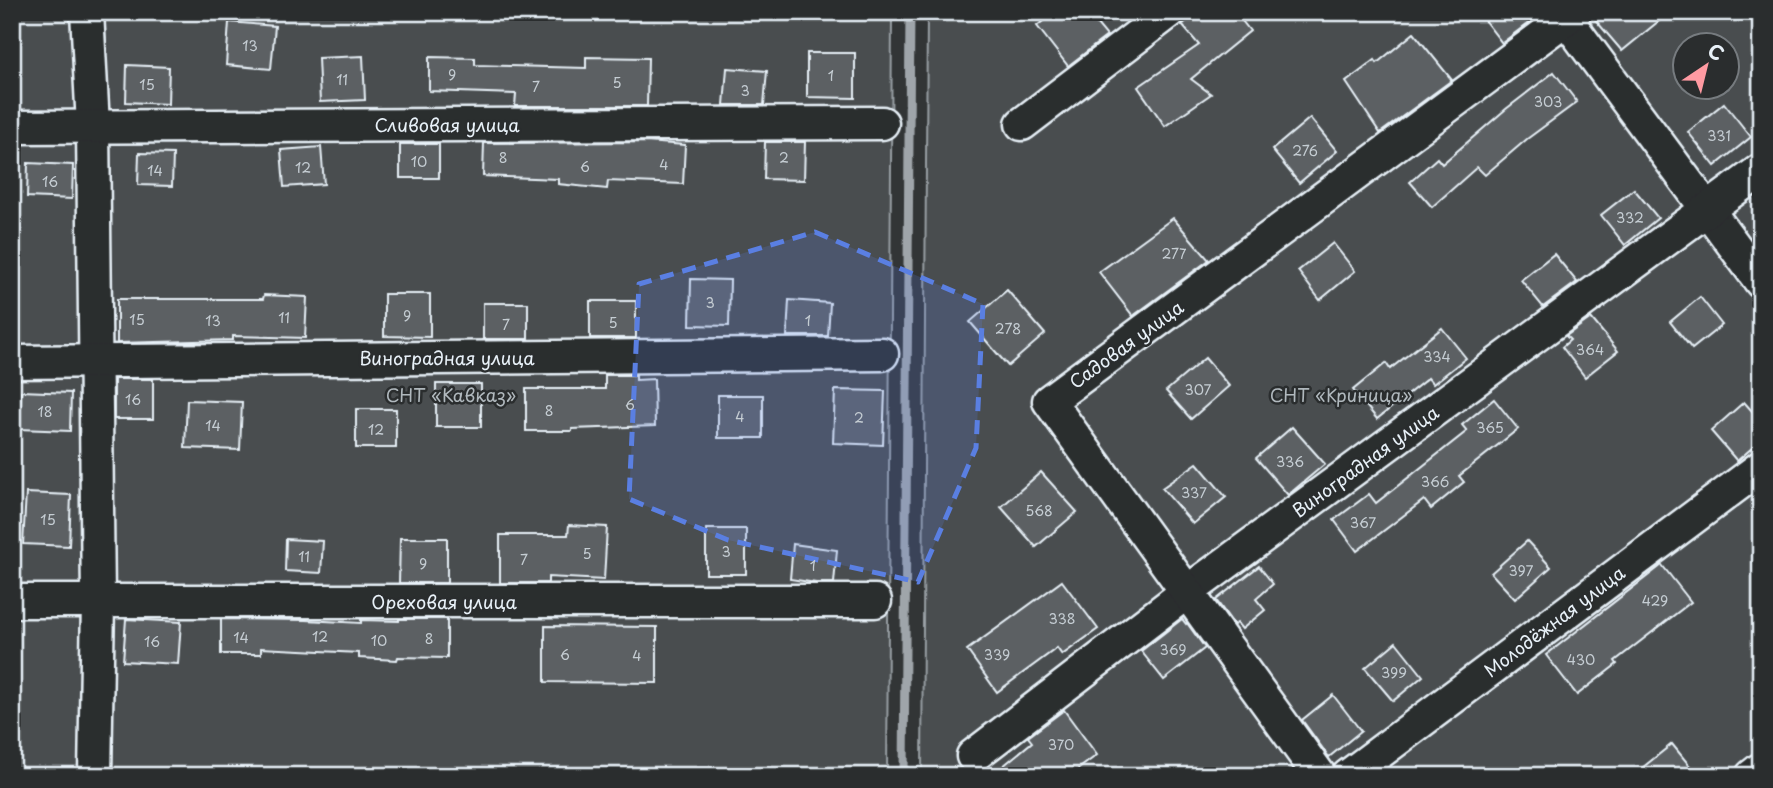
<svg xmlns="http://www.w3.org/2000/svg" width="1773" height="788" viewBox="0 0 1773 788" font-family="'Playpen Sans',sans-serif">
	<rect width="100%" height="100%" fill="#323536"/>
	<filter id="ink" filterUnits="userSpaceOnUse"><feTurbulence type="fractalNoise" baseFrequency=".0143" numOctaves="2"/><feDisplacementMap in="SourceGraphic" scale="14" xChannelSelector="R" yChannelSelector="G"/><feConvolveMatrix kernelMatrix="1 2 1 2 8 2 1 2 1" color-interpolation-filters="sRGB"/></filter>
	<g filter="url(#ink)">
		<!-- green -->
		<g fill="#494d4f" stroke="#989fa4" stroke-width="2" fill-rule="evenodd">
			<path d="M12,12h880l-5,764h-875z"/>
			<path d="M927,12h834v764h-839zM1686,46h42v42h-42z"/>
		</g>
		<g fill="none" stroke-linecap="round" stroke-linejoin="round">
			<!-- stream -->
			<path stroke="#9fa5aa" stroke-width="9" d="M904,776l6,-764"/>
		</g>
		<!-- building -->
		<g fill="#5c6063" stroke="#e8f1f8" stroke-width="2">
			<path d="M1054,12h33l20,24 -39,30 -31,-40z"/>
			<path d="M1197,12h38l15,19 -59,48 20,15 -46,32 -27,-39 61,-42 -17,-20z"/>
			<path d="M1478,12h65l-41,31z"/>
			<path d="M1593,12h77l-48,39 -30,-35z"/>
			<path d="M229,22l46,4 -4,43 -45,-4z"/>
			<path d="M1414,33l38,47 -72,53 -34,-51 29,-22 2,3z"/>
			<path d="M807,53h48v45l-48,-1z"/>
			<path d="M363,56l2,44 -45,2 -2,-44z"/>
			<path d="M429,57l46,1v7l111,3v-11l62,1 -1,48h-132l1,-12 -87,-3z"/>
			<path d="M127,65l42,2 -1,37 -42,-2z"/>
			<path d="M727,68l40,3 -3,34h-40z"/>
			<path d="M1554,72l23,30 -50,37 -42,36 -8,-8 -45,40 -22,-25 27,-24 5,6 64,-55z"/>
			<path d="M1724,103l27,34 -36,29 -27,-34z"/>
			<path d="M1310,118l27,33 -38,32 -27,-33z"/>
			<path d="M646,142l39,3 -2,39 -75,-3 -1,8 -49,-5v-5l-75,-3 1,-33z"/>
			<path d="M765,142h40l-1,38 -40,-1z"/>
			<rect x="400" y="144" width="39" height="34"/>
			<path d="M321,147l3,37 -40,3 -3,-37z"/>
			<path d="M139,153l34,1 -1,32 -34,-1z"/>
			<path d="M28,163l45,2 -1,34 -45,-2z"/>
			<path d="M1634,189l24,29 -33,27 -24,-30z"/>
			<path d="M1173,218l36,42 -76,56 -34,-44z"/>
			<path d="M1333,243l22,28 -35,29 -22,-29z"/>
			<path d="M1554,254l23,28 -34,25 -22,-27z"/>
			<path d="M691,279l39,1 -1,46 -39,-1z"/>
			<path d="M1007,290l38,44 -37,32 -38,-44z"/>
			<path d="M384,294h46v43l-46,-1z"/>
			<path d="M264,295l43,2 -2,41 -72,-2v4l-116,3v-44h146z"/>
			<path d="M1700,297l22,28 -30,24 -22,-27z"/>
			<path d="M789,300l41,3 -2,33h-41z"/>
			<rect x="590" y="301" width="46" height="37"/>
			<rect x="483" y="303" width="45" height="36"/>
			<path d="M1591,318l27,33 -33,26 -23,-30 8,-7 -4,-4z"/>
			<path d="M1442,328l24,30 -33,26 -5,-6 -51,41 -24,-29 33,-27 4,6z"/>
			<path d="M1205,358l24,28 -38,33 -25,-28z"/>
			<path d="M605,375h31v5l18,-1 1,47 -83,3v2h-46v-42h79z"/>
			<rect x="114" y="379" width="39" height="40"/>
			<rect x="436" y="384" width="45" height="43"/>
			<path d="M835,390l50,1 -2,54 -50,-2z"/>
			<path d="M21,391l50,2 -1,38 -51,-2z"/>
			<rect x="718" y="395" width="45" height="43"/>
			<path d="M1494,399l24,30 -59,47 5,6 -33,27 -7,-9 -67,51 -23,-31 35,-26 7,9 91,-72 -5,-6z"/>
			<path d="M187,400l55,2 -2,48 -55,-2z"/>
			<path d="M1744,402l17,19v19l-24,21 -26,-30z"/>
			<rect x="356" y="409" width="40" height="39"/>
			<path d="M1292,427l33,37 -37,31 -32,-37z"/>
			<path d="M1197,463l29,34 -33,27 -31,-36z"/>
			<path d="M1041,472l36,40 -41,35 -35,-40z"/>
			<path d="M26,493l45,2 -2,51 -46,-2z"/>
			<path d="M569,525l38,2 -3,53 -56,-3v6h-48v-48h68z"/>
			<rect x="706" y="529" width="40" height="45"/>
			<path d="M400,538h47v45h-48z"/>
			<path d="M286,539l37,2 -2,32 -36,-2z"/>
			<path d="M1527,541l24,26 -36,32 -24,-26z"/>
			<path d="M793,544l44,6 -3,33h-18l-26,-4z"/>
			<path d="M1662,565l29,37 -76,59 2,3 -40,31 -31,-40z"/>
			<path d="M1259,566l14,18 -17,15 9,11 -23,19 -5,-6 -3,2 -18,-25z"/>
			<path d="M1062,581l36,48 -36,26 -5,-7 -60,44 -30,-42z"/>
			<path d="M126,619l55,3 -3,42 -55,-3z"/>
			<path d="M221,619l85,1 55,3v-3l38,1v-2h48v39l-49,-1 -1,3 -38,-2v-5l-98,-5v6h-40z"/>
			<path d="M1182,619l4,5 1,-1 18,25 -41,32 -23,-29z"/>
			<path d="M545,626l112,1v56l-112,-1z"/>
			<path d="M1396,642l27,34 -30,25 -28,-33z"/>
			<path d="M1333,695l28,36 -32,26 -27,-37z"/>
			<path d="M1064,710l33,45 -28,21h-78l41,-34 -4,-5z"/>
			<path d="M1672,744l26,32h-66z"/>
		</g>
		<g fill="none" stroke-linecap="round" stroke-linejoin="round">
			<defs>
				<g id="minor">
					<path d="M87,12l6,114 5,475 -3,175"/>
					<path d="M1561,12l200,270"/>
					<path d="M1022,124l147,-112"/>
					<path d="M12,127l870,-4"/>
					<path d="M12,362l870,-8"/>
					<path d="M12,601h863"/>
					<path d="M973,756l214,-164 574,-422"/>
					<path d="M1320,776l-271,-375 526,-389"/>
					<path d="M1348,776l413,-309"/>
					<path d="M1752,776l9,-7"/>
				</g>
			</defs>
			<!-- minor casing -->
			<use href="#minor" stroke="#e8f1f8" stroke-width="37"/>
			<!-- minor -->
			<use href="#minor" stroke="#2a2d2e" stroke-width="32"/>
		</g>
	</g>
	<!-- marked area -->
	<path fill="#5a7fe2" fill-opacity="0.2" stroke="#5a7fe2" stroke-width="5" stroke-dasharray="14 9" stroke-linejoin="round" d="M815,232l168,72 -7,144 -58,134 -190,-42 -99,-41 10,-215z"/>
	<g text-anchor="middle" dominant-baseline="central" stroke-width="5" stroke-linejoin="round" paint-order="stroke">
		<!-- number labels -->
		<g font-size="14" fill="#c5cdd3">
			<text x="250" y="45">13</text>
			<text x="452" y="74">9</text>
			<text x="831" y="75">1</text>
			<text x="342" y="79">11</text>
			<text x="617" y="82">5</text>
			<text x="147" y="84">15</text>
			<text x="536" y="86">7</text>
			<text x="745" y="90">3</text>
			<text x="1548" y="101">303</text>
			<text x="1719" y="135">331</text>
			<text x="1305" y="150">276</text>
			<text x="503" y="157">8</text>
			<text x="784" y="157">2</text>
			<text x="419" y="161">10</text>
			<text x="664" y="164">4</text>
			<text x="585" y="166">6</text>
			<text x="303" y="167">12</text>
			<text x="155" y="170">14</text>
			<text x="50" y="181">16</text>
			<text x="1630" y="217">332</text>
			<text x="1174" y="253">277</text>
			<text x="710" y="302">3</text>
			<text x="407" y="315">9</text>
			<text x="284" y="317">11</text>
			<text x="137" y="319">15</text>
			<text x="213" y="320">13</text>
			<text x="808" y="320">1</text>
			<text x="613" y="322">5</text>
			<text x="506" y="324">7</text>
			<text x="1008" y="328">278</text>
			<text x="1590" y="349">364</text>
			<text x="1437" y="356">334</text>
			<text x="1198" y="389">307</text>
			<text x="133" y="399">16</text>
			<text x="630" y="404">6</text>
			<text x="549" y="410">8</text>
			<text x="45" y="411">18</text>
			<text x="740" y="416">4</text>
			<text x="859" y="417">2</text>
			<text x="213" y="425">14</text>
			<text x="1490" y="427">365</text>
			<text x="376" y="429">12</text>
			<text x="1290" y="461">336</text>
			<text x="1435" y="481">366</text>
			<text x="1194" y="492">337</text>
			<text x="1039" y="510">568</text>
			<text x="48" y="519">15</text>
			<text x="1363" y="522">367</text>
			<text x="726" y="551">3</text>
			<text x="587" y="553">5</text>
			<text x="304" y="556">11</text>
			<text x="524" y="559">7</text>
			<text x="423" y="563">9</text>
			<text x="813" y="565">1</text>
			<text x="1521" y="570">397</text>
			<text x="1655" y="600">429</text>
			<text x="1062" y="618">338</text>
			<text x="320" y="636">12</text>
			<text x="241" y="637">14</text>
			<text x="429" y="638">8</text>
			<text x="379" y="640">10</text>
			<text x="152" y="641">16</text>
			<text x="1173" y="649">369</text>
			<text x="565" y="654">6</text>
			<text x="997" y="654">339</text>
			<text x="637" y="655">4</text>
			<text x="1581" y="659">430</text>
			<text x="1394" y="672">399</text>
			<text x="1061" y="744">370</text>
		</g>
		<!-- street labels -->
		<g font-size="18" fill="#e8f1f8" stroke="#2a2d2e">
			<text x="447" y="124">Сливовая улица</text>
			<text transform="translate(1126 344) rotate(-36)">Садовая улица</text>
			<text x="447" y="357">Виноградная улица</text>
			<text transform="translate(1365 461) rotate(-36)">Виноградная улица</text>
			<text x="444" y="601">Ореховая улица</text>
			<text transform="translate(1554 621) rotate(-37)">Молодёжная улица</text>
		</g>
		<!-- park labels -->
		<g font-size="18" fill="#b0b8bd" stroke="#2a2d2e">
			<text x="451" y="394">СНТ «Кавказ»</text>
			<text x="1341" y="394">СНТ «Криница»</text>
		</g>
	</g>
	<!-- margin -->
	<rect width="1773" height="788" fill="none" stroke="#2a2d2e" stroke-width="42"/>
	<rect x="21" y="21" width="1731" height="746" fill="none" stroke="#e8f1f8" stroke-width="2.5" filter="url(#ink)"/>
	<!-- north arrow -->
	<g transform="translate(1706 66) rotate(35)"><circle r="33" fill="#2a2d2e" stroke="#767b7f" stroke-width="2"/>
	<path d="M0-5L12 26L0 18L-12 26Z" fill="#ff9aa2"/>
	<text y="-10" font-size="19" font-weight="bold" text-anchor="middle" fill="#e8f1f8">С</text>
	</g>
</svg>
